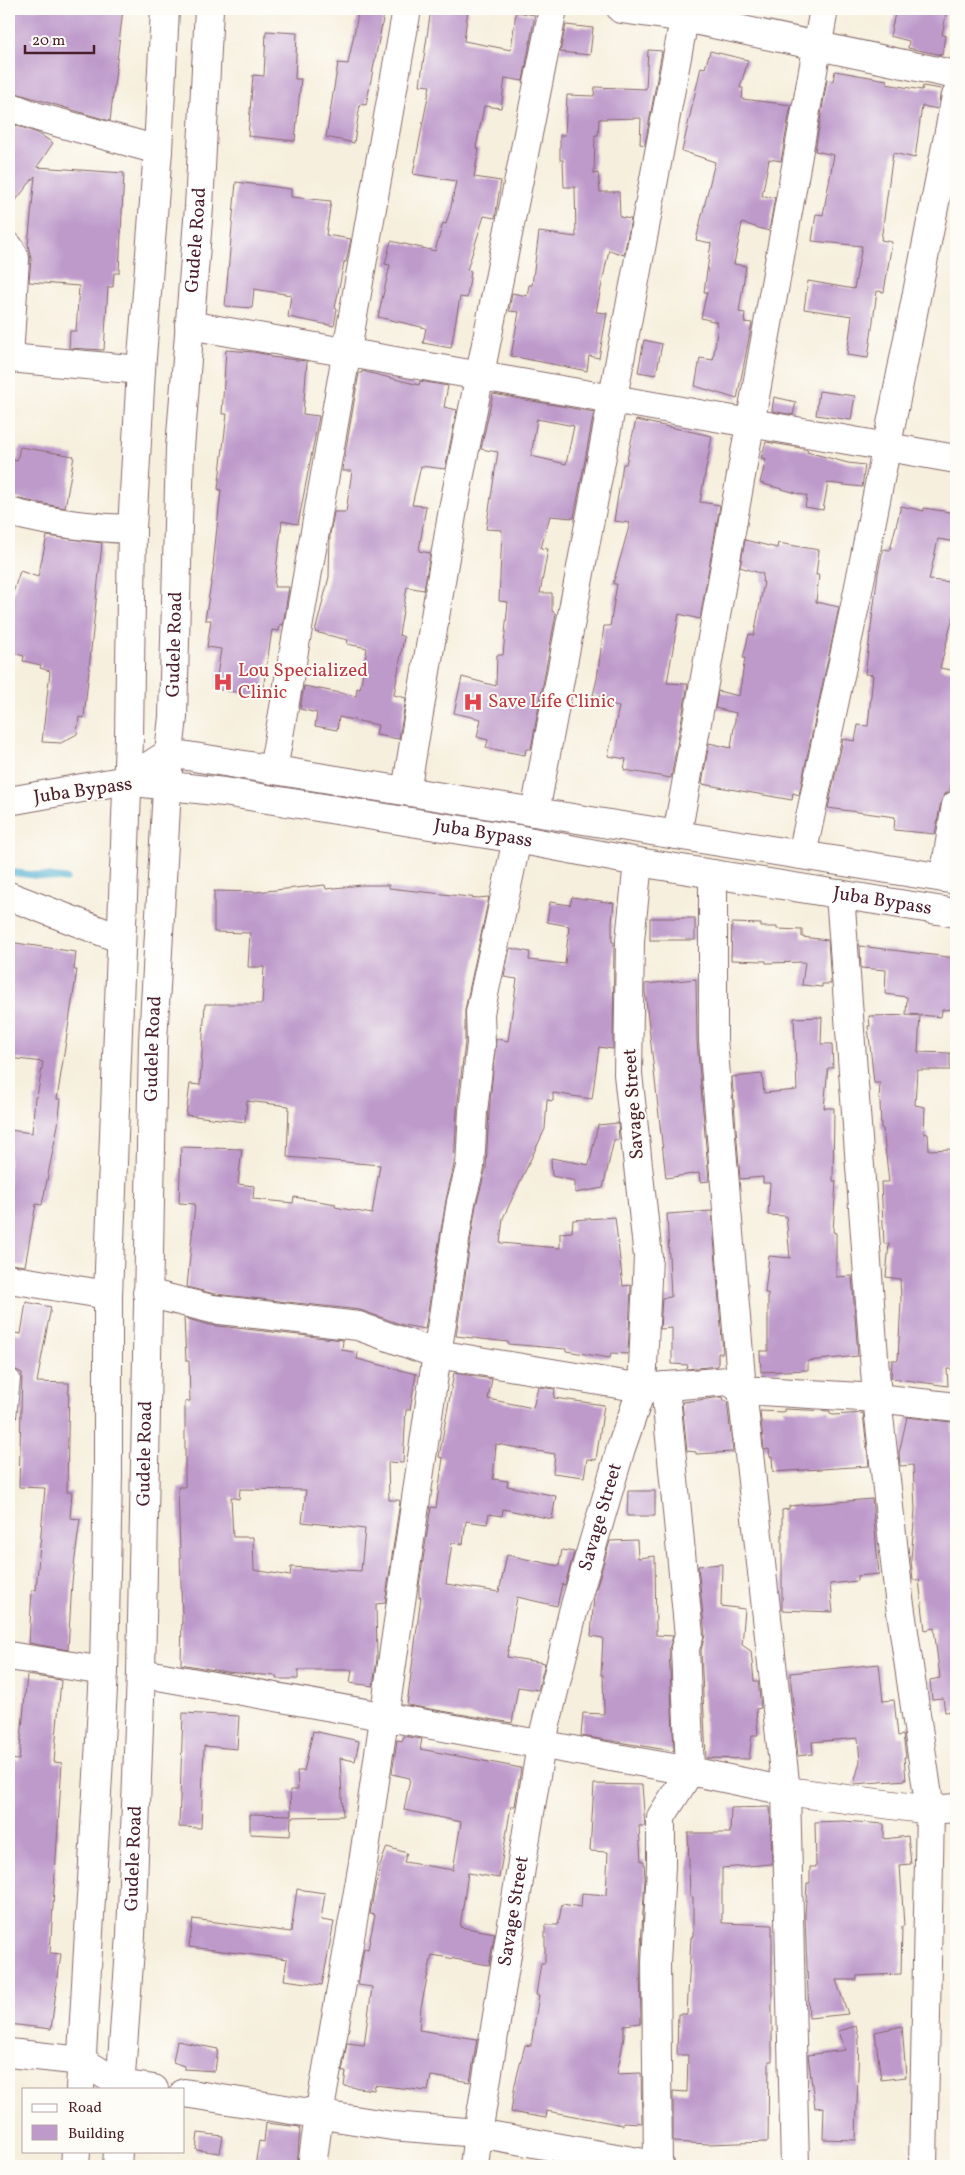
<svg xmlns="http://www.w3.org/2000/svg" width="965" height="2175" viewBox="0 0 965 2175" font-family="Vollkorn,serif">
	<rect width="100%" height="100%" fill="#fdfcf7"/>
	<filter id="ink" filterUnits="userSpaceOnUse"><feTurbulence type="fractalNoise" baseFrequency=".02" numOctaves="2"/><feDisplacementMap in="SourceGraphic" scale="10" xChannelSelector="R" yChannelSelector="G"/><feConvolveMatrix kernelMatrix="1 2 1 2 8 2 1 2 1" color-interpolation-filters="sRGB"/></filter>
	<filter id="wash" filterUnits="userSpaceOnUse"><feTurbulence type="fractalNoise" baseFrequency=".0096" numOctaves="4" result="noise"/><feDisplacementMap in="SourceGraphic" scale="20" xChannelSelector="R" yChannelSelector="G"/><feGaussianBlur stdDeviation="1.12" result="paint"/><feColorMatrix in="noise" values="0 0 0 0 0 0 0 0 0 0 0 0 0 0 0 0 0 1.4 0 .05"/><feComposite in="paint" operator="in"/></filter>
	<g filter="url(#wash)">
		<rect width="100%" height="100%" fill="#f6efdd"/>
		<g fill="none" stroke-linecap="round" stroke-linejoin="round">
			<!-- stream -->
			<path stroke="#56b1d3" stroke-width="7" d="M9,872l57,7"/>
		</g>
		<g id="blocks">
			<!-- building -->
			<g fill="#be9acb" fill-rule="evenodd">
				<path d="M9,9h114l-13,112 -101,-30z"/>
				<path d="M359,9h26l-19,96 -6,-1 -6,39 -28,-6 12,-74 10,1z"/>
				<path d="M431,9h37l-4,32 47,9 5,-38 19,3 -12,66 -18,-3 -4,30 -17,-2 -8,42 3,1 -5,28 27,4 -6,37 -11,-2 -17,54 4,1 -4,27 -7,-1 -9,51 -28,-5 3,-15 -48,-11 12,-52 -5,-1 6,-23 44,10 8,-28 3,1 5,-17 5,-26 -43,-7 17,-88 -10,-1z"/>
				<path d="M896,9h51l-5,26h3l-3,20 -34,-7 1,-7 -19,-5z"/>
				<path d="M566,25l27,3 -3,27 -30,-3z"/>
				<path d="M266,31l31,2 -2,46h6l-6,62 -47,-5 5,-61 11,1z"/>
				<path d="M648,50l14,1 -17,94 -5,-1 1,-26 -42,1 -1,16h-3l-1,39 4,-1 2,19h19l1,25 11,2 -7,36 -15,-5 -13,62 11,1 -8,45 -10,-2 -2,15 -76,-15 8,-44 -10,-1 3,-18 15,3 2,-11h3l7,-53 37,5 -1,-50h-11l-1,-27h-3v-25h5l2,-40 27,1 1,-9 51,2z"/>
				<path d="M710,51l38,9 -8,28h3l-1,11 49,6 -10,56 -12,-2 -7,37 13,1 -6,34 -27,-8 -8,41 12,2 -7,46 6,1 -1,9 8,1 -15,76 -42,-13 5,-28 13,2 5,-35h-2l1,-3 -16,-4 6,-26h-3l7,-49 -15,-3 19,-78 -33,-11 19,-84 4,1z"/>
				<path d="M835,71l52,9 -1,4 36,6 1,-4 18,3 -3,20 -16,-3 -7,52 -22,-5 -12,87 11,2 -8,50 -7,-1 -9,67 -21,-3 5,-39 -48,-7 4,-28 46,8 8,-43 -50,-5 4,-27 7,1 11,-60 -19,-4 12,-71 6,1z"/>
				<path d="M9,123l29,10 15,10 -16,24 87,6 -5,100h-5l-1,14h-5l-4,63 -35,-2 1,-17h6l3,-45 -50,-4 2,-23 -3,-14 7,-69 -26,33z"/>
				<path d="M236,182l55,7v8l40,4 -5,34 25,4 -5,23h-2l-9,46 2,1 -3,17 -46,-9 3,-22 -37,-6 -2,19 -27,-2z"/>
				<path d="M644,340l18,4 -6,31 -18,-3z"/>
				<path d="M226,350l27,2 17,3v2l37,4 -4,53 16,2 -21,108 -16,-3 -8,66h15l-6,38 -3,-1 -1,7 -7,-1 -10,66 -47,-7 6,-40 -14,-2 4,-27h-6l9,-55h-1l8,-75 -3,-1 9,-75h-5z"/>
				<path d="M362,371l57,14 1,-4 28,5 -4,21 13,3 -12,59 -24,-3 -9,39 14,1 -7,45 11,2 -6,37 -17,-3 -8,48 5,2 -10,58 12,3 -7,41 -23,-4 2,-10 -39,-8 -2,13 -22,-4 2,-13 -17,-4 4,-23 52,10 1,-8 3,1 7,-41 -20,-4 1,-4 -33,-8 14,-55 1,-43 4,-22h12l6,-41h-9l1,-11 15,-87h3z"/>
				<path d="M819,391l36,5 -4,24 -35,-5z"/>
				<path d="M493,394l101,18 -20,106 -24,-2 -9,32 7,1 -8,44h12v18l4,3 -25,135h-5l-1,6 -39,-7 2,-8 -11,-3 4,-18 -27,-6 8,-36 34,9 1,-31h6l5,-53 -9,-1 3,-71 -16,-1 12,-77 -17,-3zM537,419l37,7 -8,38 -35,-8z"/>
				<path d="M774,397l22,5 -3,13 -21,-4z"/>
				<path d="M636,420l76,16 -12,66 20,3 -20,114 -21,-5 -12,69 21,1 -17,94 -47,-8 2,-11 -18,-3 11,-49 -13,-3 1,-5 -14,-4 4,-16 7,-53h6l7,-42h-4l17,-61 -16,-2 9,-57h3z"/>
				<path d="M766,442l30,5 12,3 -1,2 41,11 17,2 -3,22 -34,-4 -5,27 -18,-3 2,-11 -47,-13 6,-24 -5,-1z"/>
				<path d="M20,447l54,9 -9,52 -56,-11v-38l8,2z"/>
				<path d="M901,506l23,5v-3l32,5v29l-18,-3 -9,41 21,2 -1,10h7v25h-3l-13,51 16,3v86l-6,33 -6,5 -3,7 -6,32 -41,-4 1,-13 -67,-9 15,-69 12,2 3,-16 10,1 5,-51 -8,-1 13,-101 5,-24 7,1z"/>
				<path d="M47,536l55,7 -18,175 -5,-1 -2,17 -16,9 -19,-1 8,-71 -10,-3 1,-3 -18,-4 1,-5 -15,-4v-29l4,-30 7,-22 18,6z"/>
				<path d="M745,540l32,8 1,-5 41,7 -3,25h3l-3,27 23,5 -40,188 -6,-2 -1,7 -90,-16 7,-41 22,5 5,-35 -21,-5 3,-17 21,5 6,-38h-2l6,-24 5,1 10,-53h-2l1,-8 -23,-7z"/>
				<path d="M325,885l1,4 35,-4h28v3l89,10 11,-1 -24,113v33l-8,66 -3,56 -8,35 -21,129 -22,-4 -43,-15 -145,-16 -28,-7 8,-83 -16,-1 2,-56 61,2 -4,35 16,2 -1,13 40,4 1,-6 42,7 -1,3 37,7 8,-49 -93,-8 2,-51 -42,-5 -2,21 -59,-7 4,-31 10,1 5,-81h57l2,-37h-16l2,-34 -36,-1v-41l42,1z"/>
				<path d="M572,897l42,6 -2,19v20h2l-1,107 -14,-2 -7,52 -39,-6v8l-6,-1 -2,29 -42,89 -3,25 60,5v-15l12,-1 1,-12 42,-3 8,69 8,-1 -3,69 -17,-1 -1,5 -44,-7v-2l-58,-5v-2l-52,-6 20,-131 10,-37 3,-56 7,-73 12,2 9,-62 -13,-2 6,-29 20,4 -1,8 36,4 4,-38 -22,-4 3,-20 20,3z"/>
				<rect x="650" y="918" width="45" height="22"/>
				<path d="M732,923l29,1v3h16v2l25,1v7l26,3 3,44h-9v3l-20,-2 3,-23 -39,1v-2l-35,-1z"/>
				<path d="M9,942l67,10 -2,18h3l-20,129h4l-3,26 -16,80 -6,-1 -11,62 -16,-2v-134l23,3 3,-36h2l6,-35 -34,-4z"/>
				<path d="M860,946l96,12v51l-14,1 -1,7 -21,-2 -2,37 32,1v17h-33l-2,35 10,2 -1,27 4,-1 1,17 22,-1 1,35 4,-1v186h-9l1,17 -57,-8 1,-18h6l3,-60 -1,-21 -14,-2 3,-34 -5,1 -3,-62h8l-6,-53 -2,-1 -1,-27 -1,-1 1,-17h-6l-6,-57h2l-1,-10 50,-1 -13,-1 1,-17 -22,-3 1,-24 -25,-2z"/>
				<path d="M696,979l1,62 12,140 -9,1 -1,-9 -33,5 -21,-187v-7z"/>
				<path d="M822,1017l-1,27h11l1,24h-5l-4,40h10l-1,73h3l-3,51 3,1v44l16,-1 6,80 -50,5v9l-47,2 -1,-21h8v-58h-3l4,-37 21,2 -4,-42 -18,-1 2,-32h-7v-6l-23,2 -8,-102 30,-3 2,19 33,-3 -3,-72z"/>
				<path d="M618,1123l1,17h-5l-11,48 -28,5v-12l-23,-5 -1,-18 38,7 9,-40z"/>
				<path d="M712,1211l11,142h-5v13l-31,3 1,-4 -16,-1v-36l-12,1 2,-31 9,-1 -4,-83z"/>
				<path d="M26,1302l25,5 -14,75 32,1 -2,109h5l-2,26 10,1 -8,63 -4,68 -39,-7 3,-53h4l9,-102 -26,-1 3,-114 -8,-4 -5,1v-38l12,2z"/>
				<path d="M184,1318l26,7 133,15 -1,10 16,3 -1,6 59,15 -6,36h-4l-3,53 -15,-1 1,38h10l1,2 -15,101 -9,1 1,55 -4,27 -23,-3 2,-13h-54v9h-22v-3l-50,-4 -45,-8 1,-47 -4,-130h7v-85l5,-1 -1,-40h-3zM240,1489l66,1 -4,32 63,7 -4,42 -70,-4 -1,9 -36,-6 -1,-33h-20l-2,-40 8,2z"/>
				<path d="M454,1373l38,6 -4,20 45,9 5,-21 17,2 -1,9 50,7 -8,55 -9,-1 -3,18 -31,-4 2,-19 -59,-10 -3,35 15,2 -1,5 49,10 -4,23 -49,-10 -1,7 -13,-2 -2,10 -21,-3 -3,23 -11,-1 -6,41 53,8 8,-37 52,11 3,-16 12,2 -9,33 -3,-1 -5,22 -40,-9 -10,60 38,6 -7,27 -20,-3 -6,36 -105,-18 14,-108 -2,1v-12l12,-79 5,1 7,-50 -4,-1z"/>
				<path d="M723,1397l1,4h3l6,51 -37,2v-2l-9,-1 -5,-49z"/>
				<path d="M784,1409l46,2v3l3,1 30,-2 6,53 -96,6 -1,-16 -2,1 -1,-8 -5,1 -4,-39 24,1z"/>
				<path d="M907,1417l45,5 4,55v22h-3l3,31v181l-11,1 -2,-14 -11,1 -2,-19 10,-2 -6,-50 -9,2 -6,-50h-6l-2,-20 4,-51 -2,-44 -13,1 -1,-13z"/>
				<path d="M628,1491h27v25h-28z"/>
				<path d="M872,1499l7,75 -22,2v5l-27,3 3,28 -51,-2v-100l7,-1v-3z"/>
				<path d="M637,1540l1,18 17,-2 1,79 17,1 -4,13 5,102 -93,-15 2,-23 21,1 -1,-39h-2l2,-37 -12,-2 3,-40 16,-55z"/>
				<path d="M722,1564l-1,42 24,3 -3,36 9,6 3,30h4l3,27 -5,1 2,26h-6l-3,24 -43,-1 -5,-108 4,-15 -7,-69z"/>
				<path d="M879,1664l4,37 11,-1 4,36 5,-1 3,22h-2l2,23 -52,4 6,-23 -2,-23 -46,4 1,12 -15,2 -8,-83z"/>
				<path d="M27,1675l34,5 -7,82 8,1 -12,190 11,1 -10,75 -42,-5v-265l10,1z"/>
				<path d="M183,1713l56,3 -2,33 -33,-3 -3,82 -22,-1z"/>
				<path d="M313,1731l46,10 -4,20 -15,-3 3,58 -52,1 -1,19 -40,-2v-20l41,1 -1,-25h8l-1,-19h7z"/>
				<path d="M403,1736l19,3 -2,10 101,19 -6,38h-4l-12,72 -31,-5 -8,54 35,6 -6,32 -57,-10 -11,52 -2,23 58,9 -7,43 -39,-6 -3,15 -53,-6 -1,5 -30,-4 2,-14h-4l5,-29 17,2 8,-58 -14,-2 6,-37 4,1 7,-34 -5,-1 6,-32h1l3,-17 7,-18 20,6 -3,9 49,8 8,-48 -57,-12 6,-32 -18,-4 5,-34 6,1z"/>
				<path d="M594,1784l48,1 3,41h-6l2,35h3l1,17 -5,84 1,61 -17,2v12l-7,37 24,-1 1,50 -19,-1v3l-76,-14 -1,7 -35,-6 4,-28 10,-39 6,1 8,-51h-3l5,-32h4v-38h13l4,-21 19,3 1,-14 24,2 2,-43 -18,-1z"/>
				<path d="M770,1807l2,57 -50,4v55l50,2v136h-3l-1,81 -60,2 -35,-2v-51l14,1 1,-37h-11l1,-41h9l4,-77h2v-40h-3l-2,-64h42l1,-25z"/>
				<path d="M843,1821l41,3v15l24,-3 3,28 -11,1 4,61h-2l-1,48 -44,2v4h-21l12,34 -39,4 -4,-102 2,-33h3v-16h6l-1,-45z"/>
				<path d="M297,1889l28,4 -4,27 13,2 -12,63 -38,-5 3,-21 -98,-12 4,-28 98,13z"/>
				<path d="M856,2026l3,11 -3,103 -33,-1 1,-32 -9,1 -7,-53 37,-5 -6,-19z"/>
				<path d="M902,2026l4,51 -25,3 -6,-48z"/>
				<path d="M177,2041l41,8 -3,22 -31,-2v-3l-11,-4z"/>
				<path d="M266,2123l34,4 -3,39h-42l4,-25 5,1z"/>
				<path d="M198,2133l25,3 -3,17 -24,-3z"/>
			</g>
		</g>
	</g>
	<g filter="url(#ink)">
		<use href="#blocks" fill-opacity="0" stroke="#866869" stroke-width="1"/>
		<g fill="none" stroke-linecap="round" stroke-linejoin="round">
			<defs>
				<path id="service" d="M9,1417l4,-39"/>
				<g id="minor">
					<path d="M621,9l64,9 271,57"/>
					<path d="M9,106l29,11 120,33"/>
					<path d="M9,247l6,11 -6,100"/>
					<path d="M189,325l767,134"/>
					<path d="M9,358l132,12"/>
					<path d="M9,512c42,11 79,16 123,17"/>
					<path d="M273,770l134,-761"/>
					<path d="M406,791l47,-282 100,-500"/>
					<path d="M535,812l151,-803"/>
					<path d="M677,835l147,-826"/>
					<path d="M802,855l55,-259 99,-500"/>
					<path d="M713,874v166l29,350 44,401 9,375"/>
					<path d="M944,878l12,-73"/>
					<path d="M840,894l37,504 79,9"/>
					<path d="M9,896l112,43"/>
					<path d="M9,1279l99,16"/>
					<path d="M147,1293l65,16 146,17 79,28 205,34 87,-7 13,9 135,8 22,200 31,212 -7,356"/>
					<path d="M9,1656l95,15"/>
					<path d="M141,1673l549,98 96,20 144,19 26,-2"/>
					<path d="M9,2053l73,8 38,23 34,5"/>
					<path d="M184,2093l208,33 86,7 182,33"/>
					<path d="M312,2166l7,-51 44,-252 74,-509 24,-152 9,-35 3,-56 8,-67 -1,-31 37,-174"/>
					<path id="s1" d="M474,2166l4,-33 63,-388 32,-133 48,-164 21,-60 6,-131 -20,-183 2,-134 8,-78"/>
					<path d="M658,2166l-2,-203 5,-97v-49l29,-46 -5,-123 4,-12 -24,-250"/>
				</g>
				<path id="secondary" d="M9,801l118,-21"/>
				<g id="primary">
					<path d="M127,780l42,-27 787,127"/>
					<path id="s2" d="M143,783l81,9 293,47 121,23 318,51"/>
				</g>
				<g id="trunk">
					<path d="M80,2089l24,-418 4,-197v-179l21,-557 3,-209 9,-159 17,-220 7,-141"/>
					<path id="s3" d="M120,2089l11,-154 10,-262 12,-632 16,-288 4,-36 7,-269 19,-241 10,-198"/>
					<path d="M75,2166l1,-15"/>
					<path d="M117,2166l1,-15"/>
				</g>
			</defs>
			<!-- service casing -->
			<use href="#service" stroke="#866869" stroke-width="16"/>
			<!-- minor casing -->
			<use href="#minor" stroke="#866869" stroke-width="30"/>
			<!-- secondary casing -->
			<use href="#secondary" stroke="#866869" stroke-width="30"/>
			<!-- primary casing -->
			<use href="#primary" stroke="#866869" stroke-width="30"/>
			<!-- trunk casing -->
			<use href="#trunk" stroke="#866869" stroke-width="30"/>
			<!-- service -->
			<use href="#service" stroke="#fff" stroke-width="14"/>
			<!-- minor -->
			<use href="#minor" stroke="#fff" stroke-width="28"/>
			<!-- secondary -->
			<use href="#secondary" stroke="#fff" stroke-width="28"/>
			<!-- primary -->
			<use href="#primary" stroke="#fff" stroke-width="28"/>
			<!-- trunk -->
			<use href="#trunk" stroke="#fff" stroke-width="28"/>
		</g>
	</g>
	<!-- icons -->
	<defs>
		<symbol id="hospital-bare" viewBox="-9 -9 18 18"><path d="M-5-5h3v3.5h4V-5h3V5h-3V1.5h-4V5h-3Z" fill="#e0444e" stroke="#fdfcf7" stroke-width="2.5" paint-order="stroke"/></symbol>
	</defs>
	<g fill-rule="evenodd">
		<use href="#hospital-bare" x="209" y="668" width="28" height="28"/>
		<use href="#hospital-bare" x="459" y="688" width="28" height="28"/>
	</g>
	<g text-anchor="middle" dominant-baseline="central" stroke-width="4" stroke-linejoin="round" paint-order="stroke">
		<!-- street labels -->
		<g font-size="19" fill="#4a1f2b" stroke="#fdfcf7">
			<text stroke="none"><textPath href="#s3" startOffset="1851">Gudele Road</textPath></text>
			<text stroke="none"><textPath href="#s3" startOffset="1446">Gudele Road</textPath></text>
			<text transform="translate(83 791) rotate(-8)">Juba Bypass</text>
			<text stroke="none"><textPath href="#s2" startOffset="344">Juba Bypass</textPath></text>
			<text stroke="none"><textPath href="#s2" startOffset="749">Juba Bypass</textPath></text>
			<text stroke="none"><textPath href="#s3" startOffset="1041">Gudele Road</textPath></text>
			<text transform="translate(634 1104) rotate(-94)">Savage Street</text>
			<text stroke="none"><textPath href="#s3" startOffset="636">Gudele Road</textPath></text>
			<text stroke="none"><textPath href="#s1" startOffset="662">Savage Street</textPath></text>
			<text stroke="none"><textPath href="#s3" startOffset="231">Gudele Road</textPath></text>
			<text stroke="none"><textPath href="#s1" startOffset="258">Savage Street</textPath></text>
		</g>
		<!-- health labels -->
		<g font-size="19" fill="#be3a42" stroke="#fdfcf7" text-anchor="start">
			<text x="238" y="671">Lou Specialized<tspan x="238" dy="22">Clinic</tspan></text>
			<text x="488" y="702">Save Life Clinic</text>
		</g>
	</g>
	<!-- margin -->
	<rect width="965" height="2175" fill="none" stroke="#fdfcf7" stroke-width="30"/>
	<!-- legend -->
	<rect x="22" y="2088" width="162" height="65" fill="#fdfcf7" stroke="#b5a4a5"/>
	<rect x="32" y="2104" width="25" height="8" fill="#ffffff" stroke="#b5a4a5"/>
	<text x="68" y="2112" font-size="15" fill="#4a1f2b">Road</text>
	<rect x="32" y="2125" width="25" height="15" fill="#be9acb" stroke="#b5a4a5"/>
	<text x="68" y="2138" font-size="15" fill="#4a1f2b">Building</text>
	<!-- scale -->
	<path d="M25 45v8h69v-8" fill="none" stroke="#4a1f2b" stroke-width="2.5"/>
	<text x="32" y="45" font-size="15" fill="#4a1f2b" stroke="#fdfcf7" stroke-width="4" paint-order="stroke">20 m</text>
</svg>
